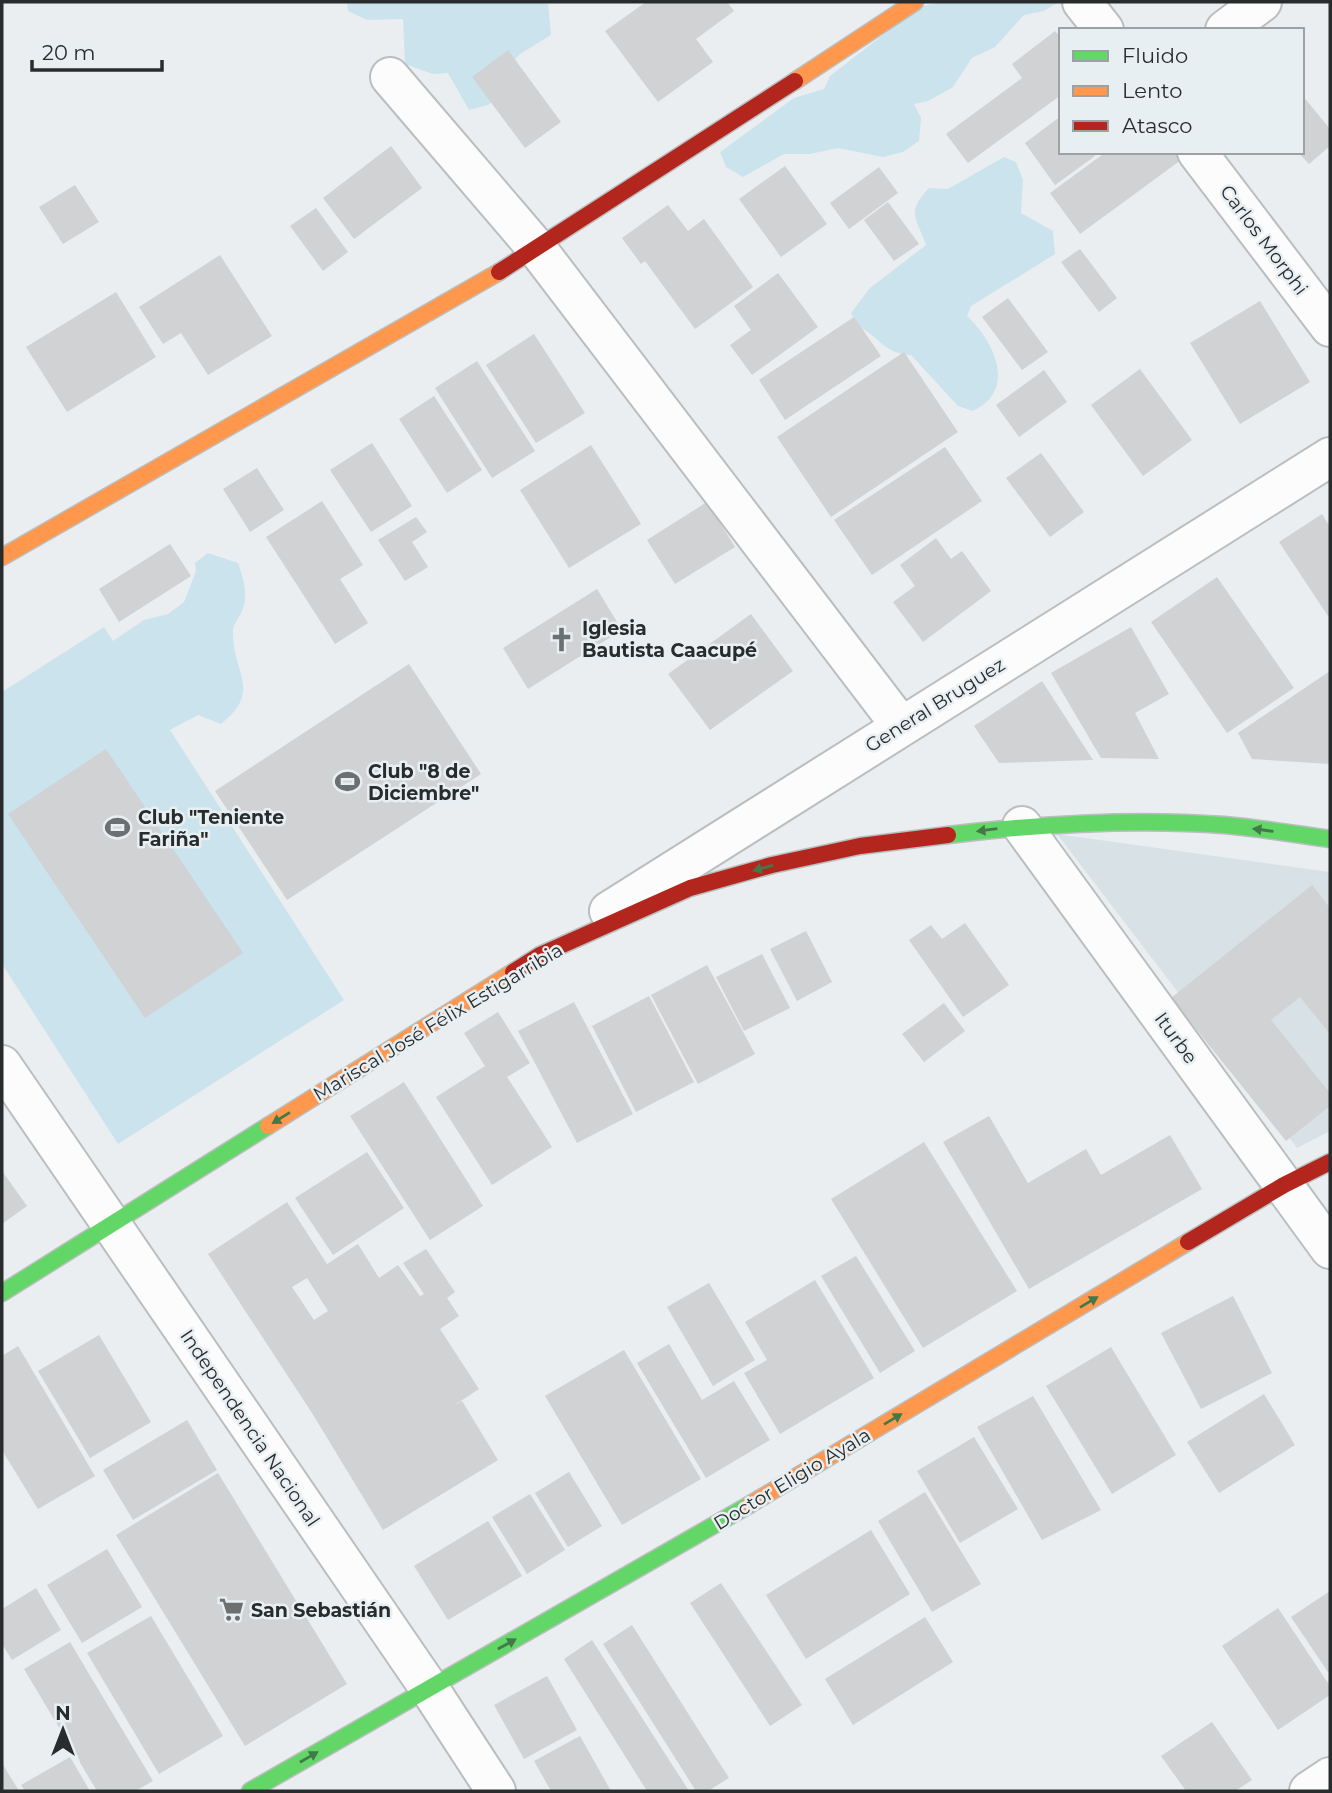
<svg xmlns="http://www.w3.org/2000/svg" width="1332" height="1793" viewBox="0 0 1332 1793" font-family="Montserrat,sans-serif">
	<rect width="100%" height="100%" fill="#eaeef0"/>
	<!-- built -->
	<path fill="#d8e2e6" d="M1057,834l273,38v259l-33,17z"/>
	<!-- green -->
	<g fill="#cbe3ed">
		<path d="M347,2h201l3,33 -31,19 -10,11 -7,27 -15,13 -19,5 -21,-37 -15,1 -28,-10 -2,-45 -36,1 -19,-9z"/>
		<path d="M941,2h118l-15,9 -20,4 -29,32 -23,11 -19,29 -25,14 -14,3 7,14 -2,23 -16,11 -20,5 -45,-9 -28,6h-26l-41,23 -17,-10 -6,-15 74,-54 30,-9 6,-13 89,-69z"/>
		<path d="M1004,157l12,5 7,18 -2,33 32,18 2,23 -84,52 -4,10c28,26 50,74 6,95l-15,-5 -47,-51c-29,-2 -30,-18 -54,-29l-6,-13 19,-25 56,-43c-10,-28 -20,-33 3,-57l19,1z"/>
		<path d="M208,553l30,10c5,14 11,32 4,48 -2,6 -9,13 -9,19 -2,42 31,60 -12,94l-23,-9 -28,15 174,270 -226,144 -116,-180v-272l102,-65 9,14 31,-21 24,-6 16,-12 12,-31 -1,-8z"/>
	</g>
	<!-- building -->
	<g fill="#d0d2d4" fill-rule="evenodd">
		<path d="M646,2h81l7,9 -38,28 17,23 -55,40 -53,-71z"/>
		<path d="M1055,31l6,7v57l-93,68 -22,-29 76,-56 -10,-14z"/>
		<path d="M508,50l53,72 -36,26 -53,-71z"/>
		<path d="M1302,95l28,34v17l-21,18 -11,-12h4z"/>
		<path d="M1061,116v36h31l3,4 -40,29 -30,-42z"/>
		<path d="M391,146l31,42 -68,51 -31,-41z"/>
		<path d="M1106,152h69l6,8 -101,74 -30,-41z"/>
		<path d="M785,166l42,58 -46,33 -42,-58z"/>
		<path d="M879,167l19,26 -49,36 -19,-26z"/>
		<path d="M75,185l24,37 -36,22 -24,-37z"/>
		<path d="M888,202l31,42 -25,17 -30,-41z"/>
		<path d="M668,205l20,26 16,-12 49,68 -58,42 -50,-68 -4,3 -19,-26z"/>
		<path d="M316,208l32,44 -25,19 -33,-45z"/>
		<path d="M1080,249l37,49 -18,14 -38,-50z"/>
		<path d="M220,255l52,81 -64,39 -27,-42 -18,11 -24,-37z"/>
		<path d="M778,273l40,54 -66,48 -22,-30 21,-15 -17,-24z"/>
		<path d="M116,292l40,65 -89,55 -41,-65z"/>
		<path d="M1008,298l40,54 -26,18 -40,-53z"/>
		<path d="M1260,301l50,81 -70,42 -50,-81z"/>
		<path d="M854,317l27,39 -96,64 -26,-40z"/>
		<path d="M534,334l51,79 -49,30 -50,-78z"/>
		<path d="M904,352l54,80 -127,85 -54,-80z"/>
		<path d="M477,361l58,90 -43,27 -57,-90z"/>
		<path d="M1140,369l52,71 -49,36 -52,-71z"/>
		<path d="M1044,370l23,32 -48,35 -23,-32z"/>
		<path d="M434,396l48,74 -35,23 -48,-74z"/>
		<path d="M372,443l40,63 -41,26 -41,-62z"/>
		<path d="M591,445l50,79 -72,44 -49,-78z"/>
		<path d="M945,447l37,54 -110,74 -38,-55z"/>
		<path d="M1041,453l43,59 -34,25 -44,-59z"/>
		<path d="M257,468l27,42 -34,22 -27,-43z"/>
		<path d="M322,501l41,64 -23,14 28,44 -33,21 -69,-107z"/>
		<path d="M707,502l28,45 -60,37 -28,-44z"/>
		<path d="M1322,514l8,13v87l-2,2 -49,-74z"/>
		<path d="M416,517l11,15 -15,10 16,25 -23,14 -27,-41z"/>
		<path d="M936,538l15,21 11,-8 29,40 -68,51 -30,-40 22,-16 -15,-21z"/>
		<path d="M170,544l21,32 -72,46 -20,-33z"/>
		<path d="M1217,577l77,111 -67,45 -76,-111z"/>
		<path d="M597,589l25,41 -94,59 -25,-41z"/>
		<path d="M751,614l42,57 -83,59 -42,-56z"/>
		<path d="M1131,627l38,67 -34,19 24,46 -58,-1 -50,-85z"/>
		<path d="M409,664l72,110 -194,126 -72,-109z"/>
		<path d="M1330,671v93l-78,-5 -14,-26z"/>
		<path d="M1042,681l51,79 -94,3 -25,-37z"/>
		<path d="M106,749l137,204 -98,65 -137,-204z"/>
		<path d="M1312,885l18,23v126l-30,-37 -29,23 59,73v13l-44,35 -115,-143z"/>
		<path d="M965,923l44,62 -46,32 -54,-77 22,-15 11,14z"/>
		<path d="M806,931l26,51 -35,19 -27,-52z"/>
		<path d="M762,954l28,54 -46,23 -28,-54z"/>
		<path d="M707,965l48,89 -57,30 -47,-89z"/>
		<path d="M649,996l45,86 -58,30 -44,-86z"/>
		<path d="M574,1002l59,112 -56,29 -59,-112z"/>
		<path d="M944,1003l21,28 -41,31 -22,-28z"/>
		<path d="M498,1012l32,51 -23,14 45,70 -60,38 -56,-88 49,-31 -21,-33z"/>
		<path d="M404,1082l79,124 -53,34 -80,-124z"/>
		<path d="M989,1116l39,67 58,-34 15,26 69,-40 32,54 -173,100 -86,-147z"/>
		<path d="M924,1142l93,149 -94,57 -92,-149z"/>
		<path d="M367,1152l37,56 -71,47 -38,-57z"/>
		<path d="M2,1171l25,35 -25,18z"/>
		<path d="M287,1202l40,62 31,-20 21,34 19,-13 22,31 4,-2 -21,-31 23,-14 29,43 -8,6 12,18 -19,13 39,60 -26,17 9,-5 36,59 -115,70 -71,-117 -104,-159zM307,1278l21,33 -14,9 -22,-33z"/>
		<path d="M856,1256l59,95 -35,22 -59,-97z"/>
		<path d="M815,1280l59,98 -94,56 -36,-61 23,-13 -22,-38z"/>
		<path d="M709,1283l46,77 -42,26 -46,-79z"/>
		<path d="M1233,1296l39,77 -71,36 -40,-76z"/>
		<path d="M99,1335l52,87 -61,36 -52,-87z"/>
		<path d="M669,1344l33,56 32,-19 36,59 -64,38 -69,-115z"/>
		<path d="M18,1346l77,130 -57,33 -36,-59v-94z"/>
		<path d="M1111,1347l65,108 -64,39 -66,-108z"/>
		<path d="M624,1350l77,129 -79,46 -77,-129z"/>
		<path d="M1264,1394l31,51 -76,48 -32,-51z"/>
		<path d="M1033,1396l68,114 -59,30 -65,-113z"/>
		<path d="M187,1420l30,50 -84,50 -30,-50z"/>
		<path d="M974,1437l44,72 -58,34 -43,-72z"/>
		<path d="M569,1472l33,54 -34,21 -33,-54z"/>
		<path d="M218,1473l129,211 -102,62 -129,-211z"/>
		<path d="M925,1492l56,92 -49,28 -54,-91z"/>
		<path d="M530,1494l35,56 -38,24 -35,-57z"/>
		<path d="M488,1521l34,55 -74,44 -34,-54z"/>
		<path d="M871,1530l39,64 -104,65 -40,-64z"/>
		<path d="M107,1549l35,58 -60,36 -35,-58z"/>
		<path d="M721,1583l81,122 -32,21 -80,-123z"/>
		<path d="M36,1588l25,42 -49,30 -10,-16v-35z"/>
		<path d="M1330,1591v84l-39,-58z"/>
		<path d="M1278,1608l52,78v9l-52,35 -56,-84z"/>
		<path d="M151,1616l72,120 -64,38 -72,-121z"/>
		<path d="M925,1617l28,45 -100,63 -28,-46z"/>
		<path d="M632,1625l97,153 -21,13h-12l-93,-147z"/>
		<path d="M592,1640l97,151h-42l-83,-132z"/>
		<path d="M70,1642l83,139 -18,10h-38l-73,-122z"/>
		<path d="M547,1676l30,54 -53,29 -30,-54z"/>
		<path d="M1212,1722l40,58 -17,11h-49l-25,-35z"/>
		<path d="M580,1736l31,55h-60l-17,-30z"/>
		<path d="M70,1757l20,34h-65l-4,-6z"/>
		<path d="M2,1763l17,28h-17z"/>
	</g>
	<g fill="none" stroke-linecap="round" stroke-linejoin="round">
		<defs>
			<g id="street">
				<path d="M1082,2l22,28"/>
				<path d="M1225,30l37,-28"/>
				<path d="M390,77l148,173 363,476"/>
				<path d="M1197,152l133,175"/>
				<path d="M1022,826l308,423"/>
				<path d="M609,911l721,-454"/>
				<path d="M2,1065l427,623 67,103"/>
				<path d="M1309,1791l21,-14"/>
			</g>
			<g id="fast">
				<path d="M948,835c92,-11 184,-17 276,-10 36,3 71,9 106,14"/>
				<path d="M2,1293l266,-167"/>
				<path d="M250,1791l499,-286"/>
			</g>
			<g id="slow">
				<path d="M795,81l120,-79"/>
				<path d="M2,557l497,-285"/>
				<path d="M268,1126l245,-154"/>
				<path d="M749,1505l439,-263"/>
			</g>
			<g id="jam">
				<path d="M499,272l296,-191"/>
				<path d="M513,972l27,-17 150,-67 82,-23 88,-19 88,-11"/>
				<path d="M1188,1242l96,-57 46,-23"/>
			</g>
		</defs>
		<!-- street casing -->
		<use href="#street" stroke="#babebf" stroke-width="42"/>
		<!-- fast casing -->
		<use href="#fast" stroke="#babebf" stroke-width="19"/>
		<!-- slow casing -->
		<use href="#slow" stroke="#babebf" stroke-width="19"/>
		<!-- jam casing -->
		<use href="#jam" stroke="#babebf" stroke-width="19"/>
		<!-- street -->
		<use href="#street" stroke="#fcfcfd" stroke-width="38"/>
		<!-- fast -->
		<use href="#fast" stroke="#63d668" stroke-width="16"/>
		<!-- slow -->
		<use href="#slow" stroke="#ff974d" stroke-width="16"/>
		<!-- jam -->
		<use href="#jam" stroke="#b3261e" stroke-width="16"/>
	</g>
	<!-- one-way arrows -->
	<defs><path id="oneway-solid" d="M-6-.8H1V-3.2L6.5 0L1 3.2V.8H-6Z" transform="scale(1.75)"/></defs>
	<g fill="#437848">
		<use href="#oneway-solid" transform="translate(987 830) rotate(173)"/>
		<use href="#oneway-solid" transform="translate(1263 830) rotate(-172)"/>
		<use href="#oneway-solid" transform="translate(763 868) rotate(165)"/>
		<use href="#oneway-solid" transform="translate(281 1118) rotate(148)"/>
		<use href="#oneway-solid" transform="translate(1089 1302) rotate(-31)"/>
		<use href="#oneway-solid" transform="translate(893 1419) rotate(-31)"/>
		<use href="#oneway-solid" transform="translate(507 1644) rotate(-29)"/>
		<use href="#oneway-solid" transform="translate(309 1757) rotate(-30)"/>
	</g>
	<!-- icons -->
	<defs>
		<symbol id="church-bare" viewBox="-9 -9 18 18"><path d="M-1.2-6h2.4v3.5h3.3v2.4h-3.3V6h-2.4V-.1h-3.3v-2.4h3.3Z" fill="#6d7071" stroke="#e8eff2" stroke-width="2.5" paint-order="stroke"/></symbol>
		<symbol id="stadium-bare" viewBox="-9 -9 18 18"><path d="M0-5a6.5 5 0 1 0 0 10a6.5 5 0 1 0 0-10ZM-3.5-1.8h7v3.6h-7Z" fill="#6d7071" stroke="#e8eff2" stroke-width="2.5" paint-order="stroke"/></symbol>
		<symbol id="supermarket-bare" viewBox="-9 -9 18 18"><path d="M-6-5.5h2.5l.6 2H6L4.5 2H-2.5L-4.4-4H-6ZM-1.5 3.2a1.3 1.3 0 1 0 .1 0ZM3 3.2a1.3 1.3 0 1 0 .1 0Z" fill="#6d7071" stroke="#e8eff2" stroke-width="2.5" paint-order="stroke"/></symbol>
	</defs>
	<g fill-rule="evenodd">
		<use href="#church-bare" x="544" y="622" width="35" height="35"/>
		<use href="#stadium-bare" x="330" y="764" width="35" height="35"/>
		<use href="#stadium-bare" x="100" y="810" width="35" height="35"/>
		<use href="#supermarket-bare" x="214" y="1592" width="35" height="35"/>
	</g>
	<g text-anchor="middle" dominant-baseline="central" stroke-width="5" stroke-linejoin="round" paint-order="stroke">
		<!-- street labels -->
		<g font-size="19" fill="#292c2d" stroke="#e8eff2">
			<text transform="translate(1264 240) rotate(53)">Carlos Morphi</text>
			<text transform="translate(935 705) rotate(-32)">General Bruguez</text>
			<text transform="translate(438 1022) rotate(-31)">Mariscal José Félix Estigarribia</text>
			<text transform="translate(1176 1038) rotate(54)">Iturbe</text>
			<text transform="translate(250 1428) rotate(56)">Independencia Nacional</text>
			<text transform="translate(792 1479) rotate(-31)">Doctor Eligio Ayala</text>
		</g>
		<!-- poi labels -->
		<g font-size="19" font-weight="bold" fill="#292c2d" stroke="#e8eff2" text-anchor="start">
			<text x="582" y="628">Iglesia<tspan x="582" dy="22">Bautista Caacupé</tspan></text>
			<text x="368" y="771">Club "8 de<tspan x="368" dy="22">Diciembre"</tspan></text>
			<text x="138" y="817">Club "Teniente<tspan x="138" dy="22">Fariña"</tspan></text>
			<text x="251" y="1610">San Sebastián</text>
		</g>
	</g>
	<!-- border -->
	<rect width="1332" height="1793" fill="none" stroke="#292c2d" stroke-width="7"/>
	<!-- legend -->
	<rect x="1059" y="28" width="245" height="126" fill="#e8eff2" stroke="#9ca1a3" stroke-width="2"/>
	<rect x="1073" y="51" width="35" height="10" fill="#63d668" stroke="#9ca1a3" stroke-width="2"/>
	<text x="1122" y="63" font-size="21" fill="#292c2d">Fluido</text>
	<rect x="1073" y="86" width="35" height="10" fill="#ff974d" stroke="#9ca1a3" stroke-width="2"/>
	<text x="1122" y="98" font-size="21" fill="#292c2d">Lento</text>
	<rect x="1073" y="121" width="35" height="10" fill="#b3261e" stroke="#9ca1a3" stroke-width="2"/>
	<text x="1122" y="133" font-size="21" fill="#292c2d">Atasco</text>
	<!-- north arrow -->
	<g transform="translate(63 1730)" stroke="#e8eff2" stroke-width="5" paint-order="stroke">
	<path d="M0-5L12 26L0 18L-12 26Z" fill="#292c2d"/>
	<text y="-10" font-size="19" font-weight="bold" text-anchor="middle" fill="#292c2d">N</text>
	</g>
	<!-- scale -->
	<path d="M32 60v10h130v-10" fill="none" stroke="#292c2d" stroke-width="3.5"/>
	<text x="42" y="60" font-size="21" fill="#292c2d" stroke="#e8eff2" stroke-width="5" paint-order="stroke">20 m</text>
</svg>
